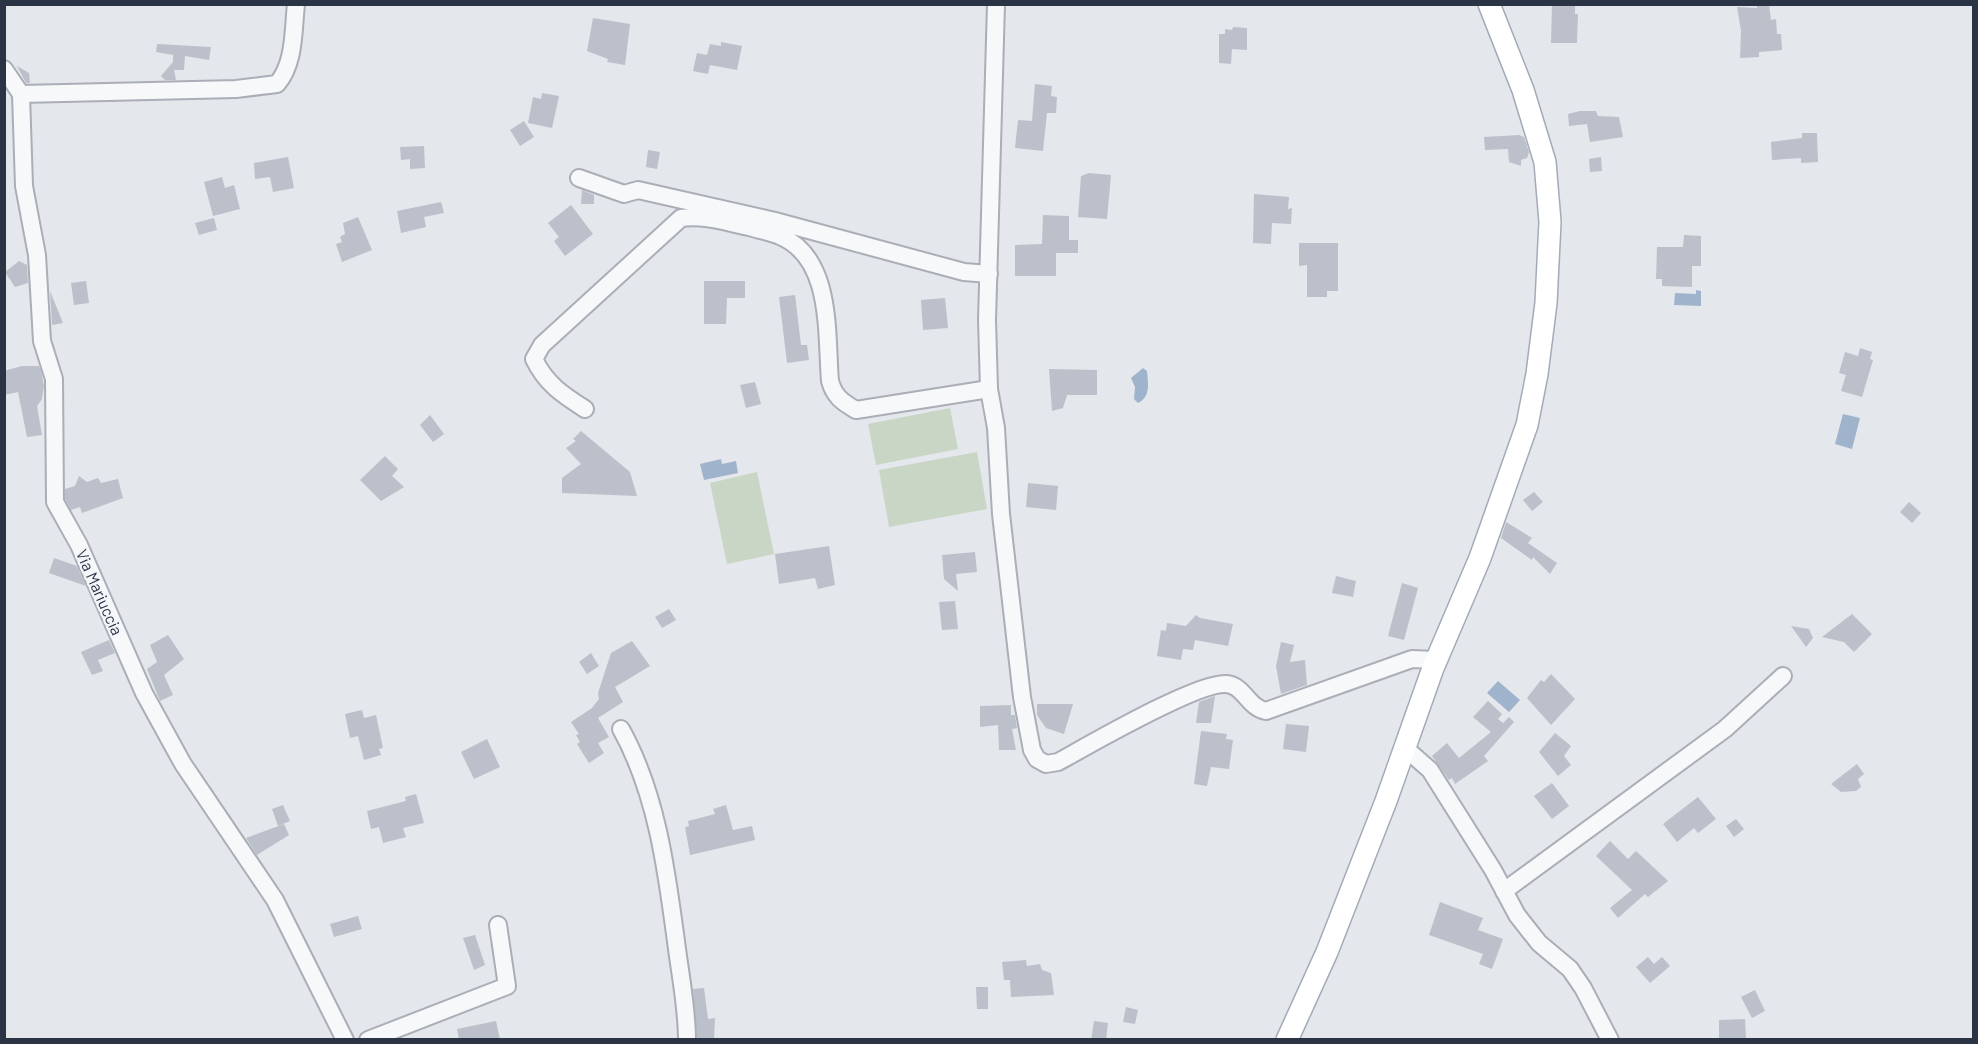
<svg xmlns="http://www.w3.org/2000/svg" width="1978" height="1044" viewBox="0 0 1978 1044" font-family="Barlow,sans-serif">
	<rect width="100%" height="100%" fill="#e4e7ec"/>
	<!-- green -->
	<g fill="#c9d6c5">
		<path d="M950,408l8,41 -82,16 -8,-41z"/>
		<path d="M977,452l10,57 -98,18 -10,-57z"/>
		<path d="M757,472l17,82 -47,10 -17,-81z"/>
	</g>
	<!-- water -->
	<g fill="#9fb4cc">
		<path d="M1696,290l5,1v15l-27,-1 1,-12 21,1z"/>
		<path d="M1143,368l4,3c1,12 4,26 -9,32l-4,-4 1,-12 -4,-9z"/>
		<path d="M1843,414l17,4 -8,31 -17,-5z"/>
		<path d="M721,459l1,5 14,-3 2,12 -34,7 -4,-16z"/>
		<path d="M1498,681l22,19 -11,12 -22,-19z"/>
	</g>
	<!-- building -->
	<g fill="#bbc0ca">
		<path d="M1552,4h23v10h3l-1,29h-26z"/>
		<path d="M1757,4h12l2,16 5,-1 1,15h4l1,16 -23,2v5l-19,1 1,-27 -4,-24 20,1z"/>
		<path d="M593,18l37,6 -5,41 -18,-3 1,-3 -21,-8z"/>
		<path d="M1233,27l14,1v22l-15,-1 -1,15 -12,-1v-29h6v-5l7,1z"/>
		<path d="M721,42l21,4 -5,24 -27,-5 -2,9 -15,-3 4,-18 10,2 3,-11 11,2z"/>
		<path d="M157,44l54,3 -2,13 -24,-4 -1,14h-10l2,10h-11l-4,-4 12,-14v-7l-17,-3z"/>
		<path d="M17,66l12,7 1,10h-4z"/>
		<path d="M1035,84l17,2 -1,10 6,1 -1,16h-9l-4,38 -28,-3 3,-28 14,1z"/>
		<path d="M542,93l17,3 -7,32 -24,-5 5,-26 8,2z"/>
		<path d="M1580,111h16l2,5 21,1 4,20 -33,5 -3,-18 -18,2 -1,-12z"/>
		<path d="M524,121l10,16 -14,9 -10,-16z"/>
		<path d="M1802,133h15l1,29 -17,1v-5l-29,2 -1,-18 31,-4z"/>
		<path d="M1519,135l5,2 5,15 -2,6 -6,2v6l-12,-4 -1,-13 -23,1 -1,-13z"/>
		<path d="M424,146l1,22 -15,1v-10l-9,1 -1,-13z"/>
		<path d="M648,150l12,2 -3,17 -11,-2z"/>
		<path d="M288,157l6,31 -21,4 -3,-15 -15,2 -1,-16z"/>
		<path d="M1601,157l1,14 -12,1 -1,-13z"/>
		<path d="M1089,173l22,2 -4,44 -29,-2 3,-41z"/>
		<path d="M222,177l3,11 9,-3 6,24 -27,7 -9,-34z"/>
		<path d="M582,190l12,5v9h-13z"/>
		<path d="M1254,194l35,3 -1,12 4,-1 -1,16 -19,-1 -1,21 -18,-1z"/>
		<path d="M441,202l3,11 -20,4 2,10 -25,6 -4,-22z"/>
		<path d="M571,205l22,29 -28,22 -11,-15 5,-4 -11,-14z"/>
		<path d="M1043,215l26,1v24h9v13h-22v23h-41v-31l27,-1z"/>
		<path d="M358,217l14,33 -30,12 -6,-18 6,-2 -2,-5 5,-3 -2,-11z"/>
		<path d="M214,218l3,12 -18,5 -4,-12z"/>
		<path d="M1684,235l17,1v30h-9v21l-30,-1v-7h-6l1,-32h26z"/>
		<path d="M1299,243h39v48h-11v6h-20v-32l-8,1z"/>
		<path d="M19,261l8,4 1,18 -13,4 -10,-15z"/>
		<path d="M86,281l3,22 -15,2 -3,-22z"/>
		<path d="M704,281h41v17h-18l-1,26h-22z"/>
		<path d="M50,291l13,32 -11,2z"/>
		<path d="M795,295l6,50h6l2,15 -22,3 -8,-66z"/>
		<path d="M945,298l3,30 -25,2 -2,-30z"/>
		<path d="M1860,348l12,4 -2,7 3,1 -11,37 -21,-6 5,-16 -7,-2 6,-21 13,4z"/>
		<path d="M22,366h17l2,5 3,15 -2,13 -5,7 5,29 -15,2 -9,-45 -14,3v-24z"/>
		<path d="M1049,369l48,1v25h-30l-4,13 -11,3z"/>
		<path d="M755,382l6,22 -15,4 -6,-23z"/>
		<path d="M430,415l14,19 -11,8 -13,-17z"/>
		<path d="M581,431l49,41 7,24 -75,-3v-15l19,-14 -15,-16 10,-7 -3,-2z"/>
		<path d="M385,456l13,13 -6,7 12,11 -23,14 -21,-21z"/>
		<path d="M79,476l8,6 11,-4 3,5 17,-4 5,19 -41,15 -2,-6 -9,3 -6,-11v-10l10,-3z"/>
		<path d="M1028,483l30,3 -2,24 -30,-3z"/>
		<path d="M1534,492l9,10 -11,9 -9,-11z"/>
		<path d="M1909,502l12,11 -9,10 -12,-11z"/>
		<path d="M1506,522l26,16 -4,5 29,20 -7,11 -17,-17 -1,3 -31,-22z"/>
		<path d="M829,546l6,39 -17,4 -3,-11 -36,6 -4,-30z"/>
		<path d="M975,552l2,20 -21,2 2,17 -14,-12 -2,-24z"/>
		<path d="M54,558l23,8 9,20 -37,-13z"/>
		<path d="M1336,576l20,5 -3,16 -21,-4z"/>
		<path d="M1402,583l16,5 -14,52 -16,-4z"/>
		<path d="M955,601l3,28 -16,1 -3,-28z"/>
		<path d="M669,609l7,11 -14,8 -7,-11z"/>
		<path d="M1852,614l20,20 -18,18 -10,-10 -22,-5z"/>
		<path d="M1196,615l4,3 33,6 -5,22 -33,-6 -2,10 -10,-1 -2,11 -24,-4 4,-26 5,1 1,-8 19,3z"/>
		<path d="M1791,626l18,3 4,9 -7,9z"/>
		<path d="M168,635l16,24 -20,16 9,20 -13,6 -13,-32 10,-7 -7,-17z"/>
		<path d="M109,640l6,13 -17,7 5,11 -11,4 -11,-23z"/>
		<path d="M632,641l18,25 -35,21 8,15 -25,16 11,19 -11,6 6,10 -15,10 -12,-19 3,-2 -4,-7 3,-1 -8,-12 21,-14 7,-9 -1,-6 13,-40z"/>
		<path d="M1281,642l13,3 -4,17 15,-2 2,25 -26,9 -5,-28z"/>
		<path d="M591,653l8,13 -12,8 -8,-12z"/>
		<path d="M1551,674l24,25 -24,26 -24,-27 14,-18 3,2z"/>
		<path d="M1215,696l-4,27h-15l3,-21z"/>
		<path d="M1488,701l14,13 -4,5 5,4 6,-6 5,5 -30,34 4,5 -33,23 -3,-6 -3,2 -17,-24 15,-13 12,15 32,-26 -18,-15z"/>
		<path d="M1037,704h36l-9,30 -18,-6 -9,-13z"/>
		<path d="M1011,705v10h4l2,13 -5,1 4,21h-17l-1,-25 -18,2v-21z"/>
		<path d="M362,710l2,8 12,-3 7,33 -4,1 2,6 -17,5 -6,-24 -8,2 -5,-24z"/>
		<path d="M1286,724l23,2 -3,26 -23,-3z"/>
		<path d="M1201,731l26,3 -1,5 7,1 -4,29 -18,-2 -4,19 -13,-2z"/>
		<path d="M1555,733l16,13 -7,10 7,9 -13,11 -19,-24z"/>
		<path d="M487,739l13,28 -26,12 -13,-27z"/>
		<path d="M1857,764l7,10 -6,5 3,8 -5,4 -15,1 -10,-8z"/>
		<path d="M1552,783l17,23 -17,13 -18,-23z"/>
		<path d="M416,794l8,29 -21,5 3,9 -23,6 -4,-16 -8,2 -4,-18 39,-10 -1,-4z"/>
		<path d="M1698,797l18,22 -18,14 -4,-5 -17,14 -14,-18z"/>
		<path d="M283,805l7,16 -12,5 -6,-17z"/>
		<path d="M726,805l7,25 19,-4 3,14 -65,15 -5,-28 4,-1 -1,-5 27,-7 -2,-5z"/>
		<path d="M1736,819l8,10 -10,8 -8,-11z"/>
		<path d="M284,824l5,11 -32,20 -11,-17z"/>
		<path d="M1610,841l18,18 8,-8 32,30 -20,16 -3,-3 -27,24 -8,-10 22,-18 -36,-34z"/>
		<path d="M1440,902l43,16 -5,12 25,9 -11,30 -13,-5 4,-10 -54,-19z"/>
		<path d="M358,916l4,13 -28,8 -4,-13z"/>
		<path d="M475,935l10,30 -11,5 -11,-32z"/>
		<path d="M1648,957l6,7 8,-7 8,9 -20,17 -14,-16z"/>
		<path d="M1026,960l1,6 13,-2 2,6 9,3 3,22 -43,2 -1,-17h-6l-2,-18z"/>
		<path d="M976,987h12v22h-11z"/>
		<path d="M704,988l4,31 7,-1 -1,22h-17l-4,-51z"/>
		<path d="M1755,990l10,21 -13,7 -11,-21z"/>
		<path d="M1126,1007l12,3 -3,14 -12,-2z"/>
		<path d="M1745,1019l1,21h-27v-20z"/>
		<path d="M496,1021l4,19h-41l-2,-11z"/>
		<path d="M1094,1021l14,2 -2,17h-15z"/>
	</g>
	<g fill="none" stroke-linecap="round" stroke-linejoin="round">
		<defs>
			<g id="minor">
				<path d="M996,4l-9,316 2,69 7,39 5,86 21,183 10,53 5,9 9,5 12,-2c31,-17 139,-80 168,-78 18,1 22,24 40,27l146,-52 24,1"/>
				<path d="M4,69l17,25 3,92 13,69 5,86 12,38 1,123 24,43 65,148 39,71 92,136 70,140"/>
				<path d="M21,94l215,-5 41,-5c18,-21 16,-53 19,-80"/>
				<path d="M579,178l45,16 14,-4 137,31 189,51 25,2"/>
				<path d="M585,409c-22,-14 -39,-25 -51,-50l8,-14 139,-127c24,-3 44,4 68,9 10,3 22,5 31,9 53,22 46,98 50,145 4,15 12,21 26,29l133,-21"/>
				<path d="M621,729c37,67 46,145 56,220 4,30 10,60 10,91"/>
				<path d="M1405,748l25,22 63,100 24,45 22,28 31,26 13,19 27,52"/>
				<path d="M1504,891l221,-162 58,-53"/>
				<path d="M368,1040l139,-54 -9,-61"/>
			</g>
			<path id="major" d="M1287,1040l40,-88 59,-151 47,-133 47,-110 47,-133 10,-51 9,-71 4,-81 -5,-60 -22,-72 -34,-86"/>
		</defs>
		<!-- minor casing -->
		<use href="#minor" stroke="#a9aeb7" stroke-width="20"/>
		<!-- major casing -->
		<use href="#major" stroke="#a3abb8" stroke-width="24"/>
		<!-- minor -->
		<use href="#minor" stroke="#f7f8fa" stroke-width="16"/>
		<!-- major -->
		<use href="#major" stroke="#fff" stroke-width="21"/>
	</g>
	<g text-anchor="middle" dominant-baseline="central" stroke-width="4.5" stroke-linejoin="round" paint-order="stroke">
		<!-- street labels -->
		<g font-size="16" fill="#2b3445" stroke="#f4f6f9">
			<text transform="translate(100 592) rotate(66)">Via Mariuccia</text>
		</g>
	</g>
	<!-- border -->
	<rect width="1978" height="1044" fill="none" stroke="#2b3445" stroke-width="12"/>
</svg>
